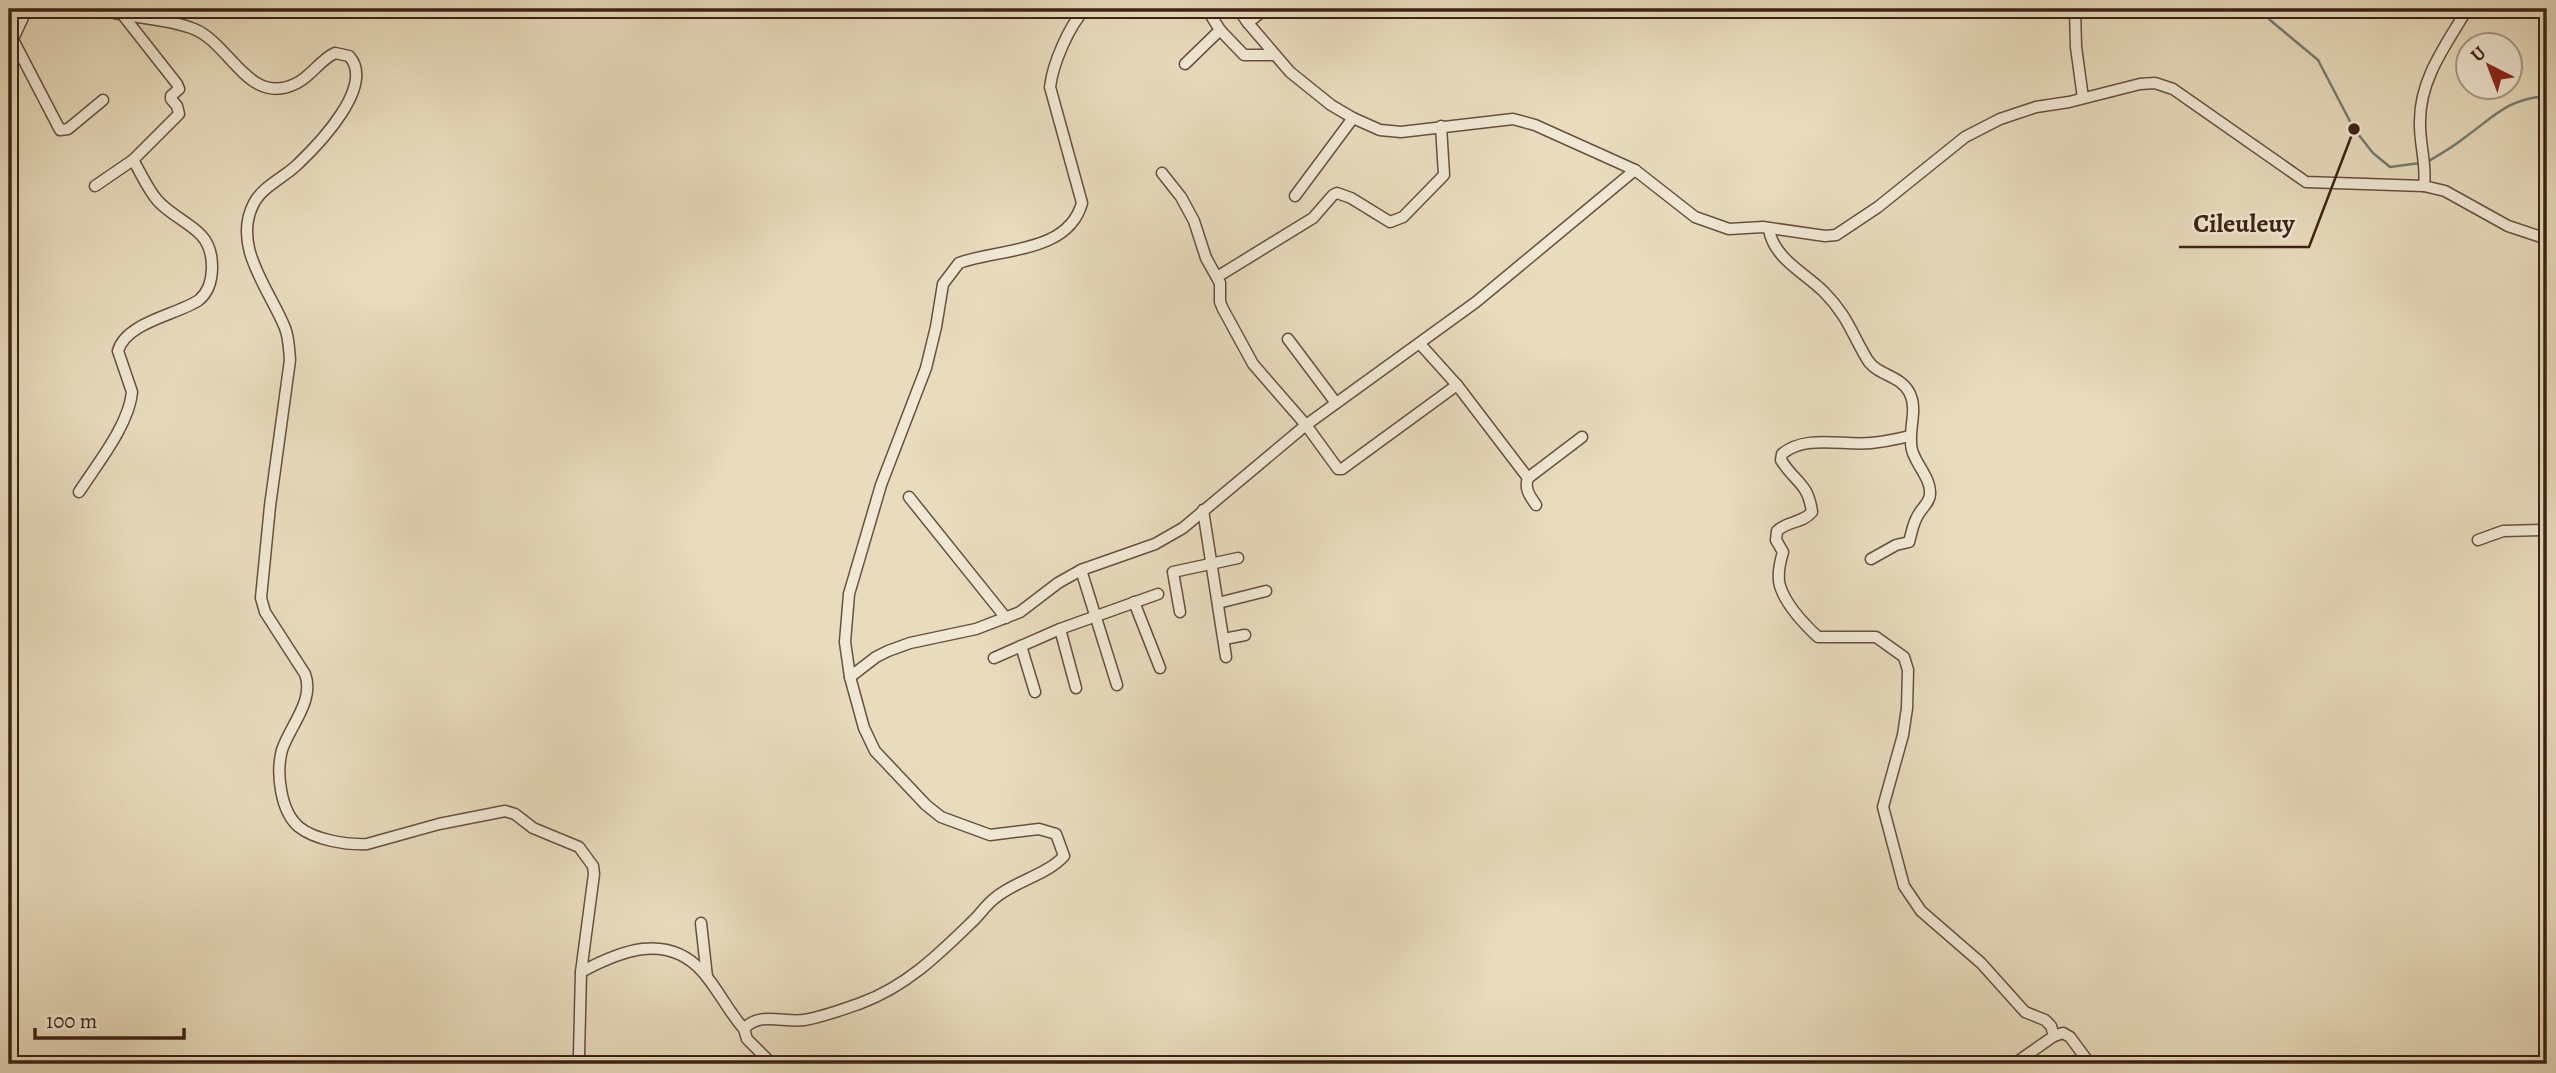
<svg xmlns="http://www.w3.org/2000/svg" width="2556" height="1073" viewBox="0 0 2556 1073" font-family="Alegreya,serif">
	<rect width="100%" height="100%" fill="#e8dcbd"/>
	<filter id="stains"><feTurbulence type="fractalNoise" baseFrequency=".00286" numOctaves="4"/><feColorMatrix values="0 0 0 0 .2 0 0 0 0 .09 0 0 0 0 .02 0 0 0 .5 -.17"/></filter>
	<radialGradient id="worn" r=".72"><stop offset=".6" stop-color="#630" stop-opacity="0"/><stop offset="1" stop-color="#630" stop-opacity=".3"/></radialGradient>
	<g fill="none" stroke-linecap="round" stroke-linejoin="round">
		<!-- stream -->
		<g stroke="#737e73" stroke-width="2.5">
			<path d="M2260,9l10,11 48,40 36,69 19,24 17,14 30,-4"/>
			<path d="M2427,162c12,-7 26,-15 37,-24 31,-22 43,-39 83,-42"/>
		</g>
		<defs>
			<g id="minor">
				<path d="M99,9c31,10 65,8 95,20 37,15 55,79 103,54 14,-7 23,-23 38,-30l14,3c27,29 -30,88 -51,108 -13,13 -35,22 -44,39 -23,43 16,87 31,125 4,10 4,21 5,32l-20,146 -9,92 4,14 40,62c10,26 -15,52 -23,76 -6,22 -2,61 17,77 16,13 48,18 68,17l72,-20 66,-13 10,3 18,14 46,19 14,19 1,8 -13,98c39,-21 85,-40 121,-1 16,18 26,40 42,58"/>
				<path d="M1238,9l10,14 42,49 41,33 22,13 27,12 21,2 112,-13 22,6 100,45 60,47 34,12 34,-2 62,9 11,-1 42,-28 87,-70 35,-18 36,-12 33,-5 71,-18 15,-1 18,6 133,93 118,4 21,5 63,35 39,13"/>
				<path d="M2075,9l1,38 7,51"/>
				<path d="M1248,23l17,-14"/>
				<path d="M1220,30l24,25h30"/>
				<path d="M9,32l51,98 8,-1 35,-29"/>
				<path d="M13,39l14,-30"/>
				<path d="M1185,64l35,-34 -13,-21"/>
				<path d="M1162,173l19,24 13,24 12,37 14,25v19l3,7 30,55 53,61 32,44h4l115,-84"/>
				<path d="M95,186l38,-26 46,-46 -2,-8 -6,-7v-3l8,-7 -2,-5 -55,-70"/>
				<path d="M2424,186c3,-22 -5,-43 -4,-65 0,-40 23,-72 43,-105"/>
				<path d="M1295,196l58,-78"/>
				<path d="M1769,229c4,29 36,44 55,63 23,23 28,42 43,67 9,16 33,16 42,33 10,18 -2,39 3,58 4,15 19,28 18,44 0,7 -6,12 -10,18 -7,9 -8,20 -11,30l-13,3 -25,14"/>
				<path d="M1217,277l96,-59 20,-23 4,-2 14,5 39,24 13,-5 41,-42 -3,-49"/>
				<path d="M1288,339l48,64"/>
				<path d="M1421,345l36,40 71,93"/>
				<path d="M1910,436c-13,3 -26,6 -39,7 -28,3 -65,-9 -89,11l-1,6c14,23 27,22 31,52 -9,11 -25,9 -35,19l-1,9 7,12c-3,10 -6,24 -3,34 6,19 24,38 38,51h58l28,20 4,13 -1,38 -4,27 -20,72 21,79 17,25 60,52 44,49 20,8 6,6 3,10 -40,28"/>
				<path d="M79,492c18,-28 50,-67 53,-100l-14,-41c8,-29 59,-36 81,-51 17,-14 17,-49 2,-65 -13,-13 -30,-20 -43,-34 -10,-11 -17,-28 -25,-41"/>
				<path d="M909,497l97,121"/>
				<path d="M1536,505c-6,-9 -12,-16 -8,-27l54,-41"/>
				<path d="M1203,510l23,147"/>
				<path d="M2478,540l25,-9 44,-1"/>
				<path d="M1081,570l36,115"/>
				<path d="M1134,602l26,66"/>
				<path d="M1218,603l48,-12"/>
				<path d="M1180,612l-7,-40 65,-14"/>
				<path d="M1060,629l16,59"/>
				<path d="M1224,639l21,-4"/>
				<path d="M1021,646l14,46"/>
				<path d="M994,658l66,-29 98,-35"/>
				<path d="M850,677l26,-20 12,-6 22,-8 66,-14 44,-17 38,-29 23,-13 74,-26 28,-16 123,-103 170,-123 159,-132"/>
				<path d="M701,923l6,54"/>
				<path d="M581,972l-2,83 4,9"/>
				<path d="M2054,1036l9,-3 7,4 20,27"/>
				<path d="M772,1064l-25,-25 -3,-10c15,-18 40,-6 60,-9 19,-3 40,-11 57,-17 46,-17 78,-49 112,-82 7,-7 14,-17 22,-23 20,-17 52,-23 69,-42l-8,-22 -17,-5 -49,6 -49,-18 -15,-12 -51,-54 -11,-23 -14,-51 -5,-35 4,-48 32,-109 45,-117 10,-41 7,-43 16,-21c40,-15 109,-9 123,-60l-32,-116c3,-24 19,-61 35,-78"/>
			</g>
		</defs>
		<!-- minor casing -->
		<use href="#minor" stroke="#67503f" stroke-width="13"/>
		<!-- minor -->
		<use href="#minor" stroke="#f0e8d4" stroke-width="10"/>
	</g>
	<!-- callouts -->
	<path fill="none" stroke="#3c2215" stroke-width="2.5" d="M2354 129L2309 247H2179"/>
	<circle fill="#3c2215" stroke="#f0e8d4" stroke-width="2.5" cx="2354" cy="129" r="7"/>
	<g font-size="26" text-anchor="middle" font-weight="bold" fill="#3c2215" stroke="#f0e8d4" stroke-width="5" stroke-linejoin="round" paint-order="stroke">
		<text x="2244" y="232">Cileuleuy</text>
	</g>
	<!-- margin -->
	<rect width="2556" height="1073" fill="none" stroke="#e8dcbd" stroke-width="35"/>
	<rect x="10" y="10" width="2535" height="1052" fill="none" stroke="#3c2215" stroke-width="3.5"/>
	<rect x="18" y="18" width="2521" height="1038" fill="none" stroke="#3c2215" stroke-width="2"/>
	<!-- north arrow -->
	<g transform="translate(2489 66) rotate(318)"><circle r="33" fill="#f0e8d4" stroke="#a89988" stroke-width="2"/>
	<path d="M0-5L12 26L0 18L-12 26Z" fill="#8f2418"/>
	<text y="-10" font-size="19" font-weight="bold" text-anchor="middle" fill="#3c2215">U</text>
	</g>
	<!-- scale -->
	<path d="M35 1028v10h149v-10" fill="none" stroke="#3c2215" stroke-width="3.5"/>
	<text x="46" y="1028" font-size="21" fill="#3c2215" stroke="#f0e8d4" stroke-width="5" paint-order="stroke">100 m</text>
	<rect width="100%" height="100%" filter="url(#stains)"/>
	<rect width="100%" height="100%" fill="url(#worn)"/>
</svg>
